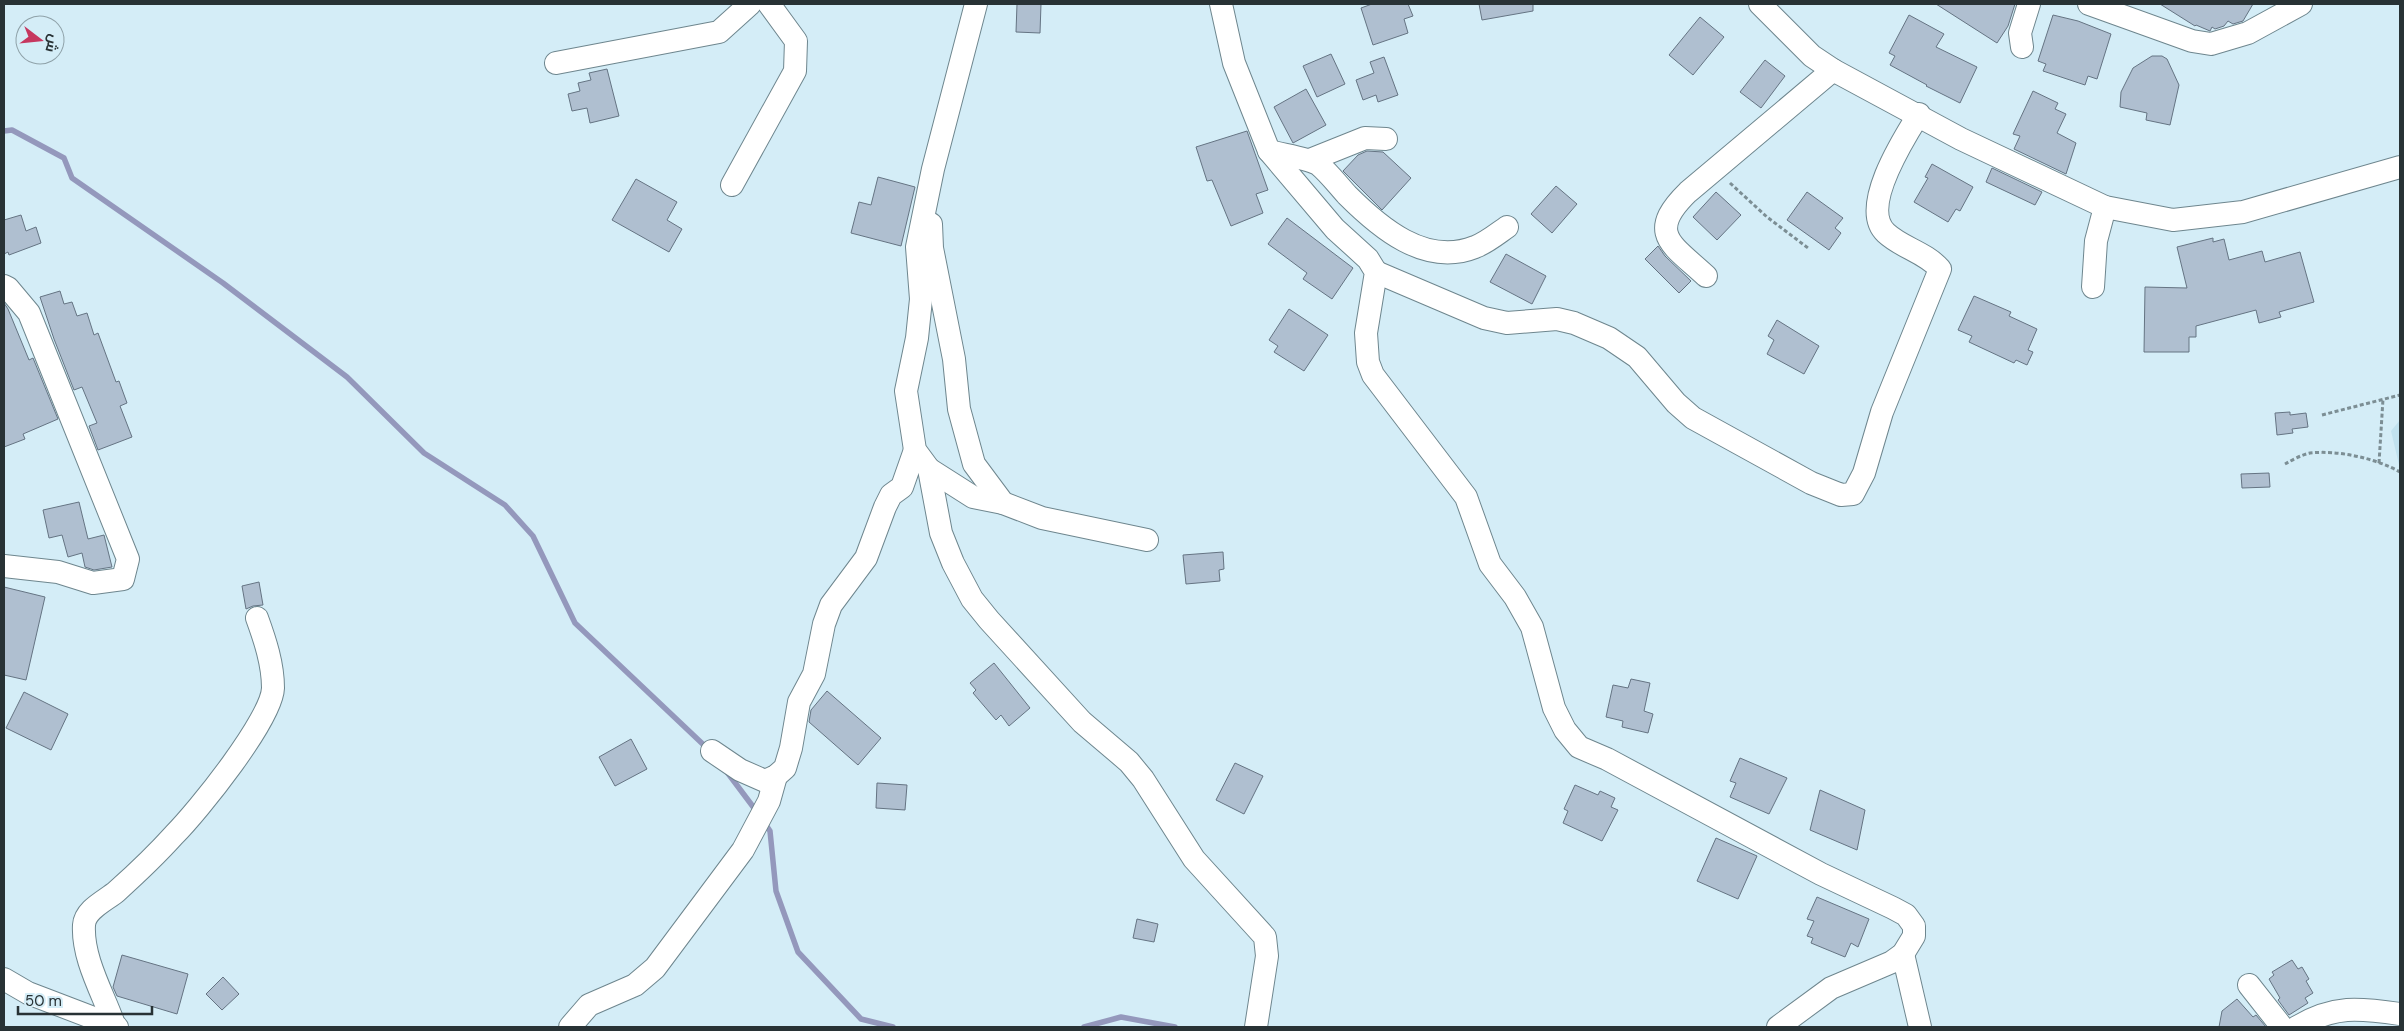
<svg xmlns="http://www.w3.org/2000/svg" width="2404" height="1031" viewBox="0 0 2404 1031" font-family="'DM Sans',Cairo,sans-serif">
	<rect width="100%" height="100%" fill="#d4edf7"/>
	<!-- built -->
	<path fill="#c1e2ef" d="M2400,420v49l-9,-38z"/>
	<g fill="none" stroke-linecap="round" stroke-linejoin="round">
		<!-- stream -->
		<g stroke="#9498bc" stroke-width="5.5">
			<path d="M4,131l8,-1 52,28 8,20 151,105 124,94 77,76 81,52 28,31 42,87 133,126"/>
			<path d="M727,772l30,40"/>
			<path d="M764,822l6,9 6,60 22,61 63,67 32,8"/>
			<path d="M1084,1027l37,-10 54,10"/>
		</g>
	</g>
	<!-- building -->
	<g fill="#afbfd0" stroke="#657483">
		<path d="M1017,4h24l-1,29 -24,-1z"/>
		<path d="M1372,4h36l5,12 -9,3 4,14 -35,12 -12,-37z"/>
		<path d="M1479,4h54v7l-51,9z"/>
		<path d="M1936,4h79l-7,22 -11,17z"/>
		<path d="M2160,4h93l-10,17 -10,3 -5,-3 -4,5 -9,3 -3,-2 -2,4 -14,-6 -1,1z"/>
		<path d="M1909,15l35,19 -8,13 41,20 -17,36 -34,-17 1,-1 -37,-20 5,-9 -6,-3z"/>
		<path d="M2053,15l25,6 33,13 -14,45 -9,-3 -3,9 -42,-14 3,-7 -8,-3z"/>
		<path d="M1700,17l24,20 -31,38 -24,-20z"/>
		<path d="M1331,54l14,30 -28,13 -14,-31z"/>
		<path d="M2152,56h10l5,3 12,26 -9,40 -24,-5 1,-7 -27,-6 1,-15 12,-24z"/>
		<path d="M1384,57l14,38 -20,7 -2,-7 -13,5 -7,-20 18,-7 -4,-11z"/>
		<path d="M1765,60l20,16 -24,32 -21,-16z"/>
		<path d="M607,69l12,47 -29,7 -3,-15 -15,3 -4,-17 12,-3 -2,-8 13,-3 -2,-7z"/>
		<path d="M1306,89l20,36 -33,18 -19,-36z"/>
		<path d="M2033,91l25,12 -3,6 11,5 -9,19 19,10 -10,31 -52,-25 6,-13 -7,-2z"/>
		<path d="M1247,131l21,59 -12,4 7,19 -32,13 -19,-46 -5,1 -11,-34z"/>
		<path d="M1367,151l16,1 28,26 -29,32 -39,-39 15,-16z"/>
		<path d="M1932,164l41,23 -13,24 -4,-2 -8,13 -34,-20 14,-24 -3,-1z"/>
		<path d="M1992,168l50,24 -7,13 -49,-23z"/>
		<path d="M878,177l37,10 -14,59 -50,-13 8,-31 12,3z"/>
		<path d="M636,179l41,23 -10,18 15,9 -13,23 -57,-32z"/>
		<path d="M1556,186l21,18 -25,29 -21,-19z"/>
		<path d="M1716,192l25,23 -24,25 -24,-23z"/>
		<path d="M1807,192l36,26 -8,10 6,5 -12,17 -42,-30z"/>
		<path d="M21,215l5,16 10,-4 5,16 -32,12 -1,-3 -4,2v-34z"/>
		<path d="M1287,218l66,50 -21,31 -29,-20 4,-6 -39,-29z"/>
		<path d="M2213,238v4l11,-3 5,21 33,-9 3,11 35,-10 14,50 -35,10 2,5 -22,6 -3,-13 -60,16v11h-7v15h-45l1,-65 42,1 -10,-41z"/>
		<path d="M1658,246l7,10 26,25 -12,12 -34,-34z"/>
		<path d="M1506,254l40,22 -14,28 -42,-22z"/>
		<path d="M60,291l4,13 8,-2 5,14 10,-3 7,22 4,-2 18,49 3,-1 8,22 -7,3 12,31 -34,13 -9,-24 8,-3 -15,-36 -8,3 -20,-51 -14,-42z"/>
		<path d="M1974,296l37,16 -2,4 28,13 -9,21 5,2 -6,13 -11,-5 -2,3 -45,-21 3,-6 -14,-6z"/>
		<path d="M4,303l4,6 21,51 4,-2 25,61 -35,15 2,5 -21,8z"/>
		<path d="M1289,309l39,26 -24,36 -30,-19 4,-6 -9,-6z"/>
		<path d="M1777,320l42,26 -15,28 -37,-20 7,-14 -6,-4z"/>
		<path d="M2290,412v3l16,-2 2,14 -16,2 1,4 -16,2 -2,-22z"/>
		<path d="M2269,473l1,14 -28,1 -1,-14z"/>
		<path d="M79,502l9,37 16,-4 8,32 -18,3 -9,-3 -3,-14 -14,4 -6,-22 -13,3 -6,-28z"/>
		<path d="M1223,552l1,17 -5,1 1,11 -34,3 -3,-29z"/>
		<path d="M259,582l4,23 -10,1 -7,3 -4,-23z"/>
		<path d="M4,587l41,10 -19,83 -22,-5z"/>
		<path d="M994,663l36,45 -21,18 -8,-11 -5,5 -23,-27 3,-3 -6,-7z"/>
		<path d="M1631,679l19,4 -6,28 9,3 -5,19 -26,-6 1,-6 -17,-4 7,-32 15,3z"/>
		<path d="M827,691l54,47 -23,27 -49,-43 2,-12z"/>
		<path d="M24,692l44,22 -17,36 -45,-22z"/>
		<path d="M631,739l16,30 -32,17 -16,-29z"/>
		<path d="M1740,758l47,20 -18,36 -39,-17 6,-14 -6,-2z"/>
		<path d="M1235,763l28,13 -19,38 -28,-14z"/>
		<path d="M877,783l30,2 -2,25 -29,-2z"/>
		<path d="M1575,785l23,10 2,-4 15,7 -4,9 7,3 -16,31 -39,-18 5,-12 -4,-2z"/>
		<path d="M1820,790l45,20 -8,40 -47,-20z"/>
		<path d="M1716,838l41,18 -19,43 -41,-18z"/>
		<path d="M1817,897l52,22 -11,28 -7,-4 -6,14 -34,-14 2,-5 -6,-2 7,-15 -7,-2z"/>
		<path d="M1137,919l21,5 -4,18 -21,-4z"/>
		<path d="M122,955l66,19 -11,40 -60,-18 -4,-9z"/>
		<path d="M2292,960l6,9 4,-2 7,12 -3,2 7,12 -8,5 3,5 -19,12 -11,-15 2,-2 -11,-19 5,-4 -2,-3z"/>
		<path d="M223,977l16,17 -17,16 -16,-16z"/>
		<path d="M2237,999l16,18 3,-2 10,12h-47l3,-16z"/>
	</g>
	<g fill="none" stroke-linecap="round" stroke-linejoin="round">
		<defs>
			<g id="minor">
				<path d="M976,4l-43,165 -16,78 4,52 -4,39 -11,53 9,59 14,19 12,64 12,30 19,36 17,21 93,102 47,40 14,17 51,80 71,78 2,19 -11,71"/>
				<path d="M1221,4l13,59 35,88 66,78 33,30 8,13 -10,61 2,29 5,13 93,122 24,67 25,33 17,30 22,81 11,22 14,17 28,12 214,115 72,34 13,7 8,11v10l-11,18 -11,8 -61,26 -53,39"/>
				<path d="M1760,4l52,52 21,14 128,69 144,68 68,13 70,-8 157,-45"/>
				<path d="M2089,4l103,37 19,3 37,-11 53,-29"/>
				<path d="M2022,47l-2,-14 9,-29"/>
				<path d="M556,63l163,-31 31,-28"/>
				<path d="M1269,151c15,4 37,7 49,13 11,9 19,20 29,31 32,32 78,72 128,52 11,-4 22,-13 32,-20"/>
				<path d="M1310,160l55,-22 21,1"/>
				<path d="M732,185l63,-114 1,-30 -27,-37"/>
				<path d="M931,224l1,24 22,111 5,50 15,55 29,39 39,15 105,22"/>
				<path d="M1376,272l108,46 23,5 50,-4 17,4 35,15 28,19 39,46 17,15 118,65 30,12 12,-1 11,-21 18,-61 58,-143c-15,-17 -38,-21 -54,-36 -27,-25 18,-95 33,-119"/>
				<path d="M1706,276c-33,-31 -61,-42 -18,-84l145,-122"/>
				<path d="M4,286l4,2 21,25 99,246 -5,20 -30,4 -35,-11 -54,-6"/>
				<path d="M2093,287l3,-46 9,-34"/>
				<path d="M929,469l44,28 30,6"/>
				<path d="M712,751l28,19 25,11 11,-5 9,-8 6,-20 8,-46 15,-28 10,-50 7,-19 35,-47 19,-51 6,-12 11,-8 13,-37"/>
				<path d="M1903,954l17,73"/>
				<path d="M4,979l24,14 89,34"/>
				<path d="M2249,985l33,42"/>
				<path d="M115,1027c-11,-32 -33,-68 -31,-102 1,-16 23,-25 33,-34 20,-18 39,-36 57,-56 24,-24 98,-116 99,-147 0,-24 -8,-48 -16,-70"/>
				<path d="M570,1027l19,-22 46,-20 20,-17 88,-118 26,-49 7,-25"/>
				<path d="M2297,1027c37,-22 62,-19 103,-13"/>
			</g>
		</defs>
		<!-- minor casing -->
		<use href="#minor" stroke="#6e868e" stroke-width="24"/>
		<!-- path -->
		<g stroke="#7c8e94" stroke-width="3" stroke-dasharray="4 2.5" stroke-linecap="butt">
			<path d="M1730,183l37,34 41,31"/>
			<path d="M2322,415l78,-20"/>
			<path d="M2379,463l4,-64"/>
			<path d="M2285,464c7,-4 16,-9 25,-11 28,-3 65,5 90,19"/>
		</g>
		<!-- minor -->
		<use href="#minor" stroke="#fff" stroke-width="22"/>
	</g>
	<!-- border -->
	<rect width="2404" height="1031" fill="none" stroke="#283235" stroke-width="10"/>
	<!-- north arrow -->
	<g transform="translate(40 40) rotate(106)"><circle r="24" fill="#d4edf7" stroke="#8fa2a9"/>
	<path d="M0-4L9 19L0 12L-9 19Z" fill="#c6375f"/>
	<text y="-8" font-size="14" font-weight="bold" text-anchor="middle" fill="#283235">ش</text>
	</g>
	<!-- scale -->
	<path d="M18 1006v8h134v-8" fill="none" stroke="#283235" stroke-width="2.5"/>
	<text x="25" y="1006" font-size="15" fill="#283235" stroke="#d4edf7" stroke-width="4" paint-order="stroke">50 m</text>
</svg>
